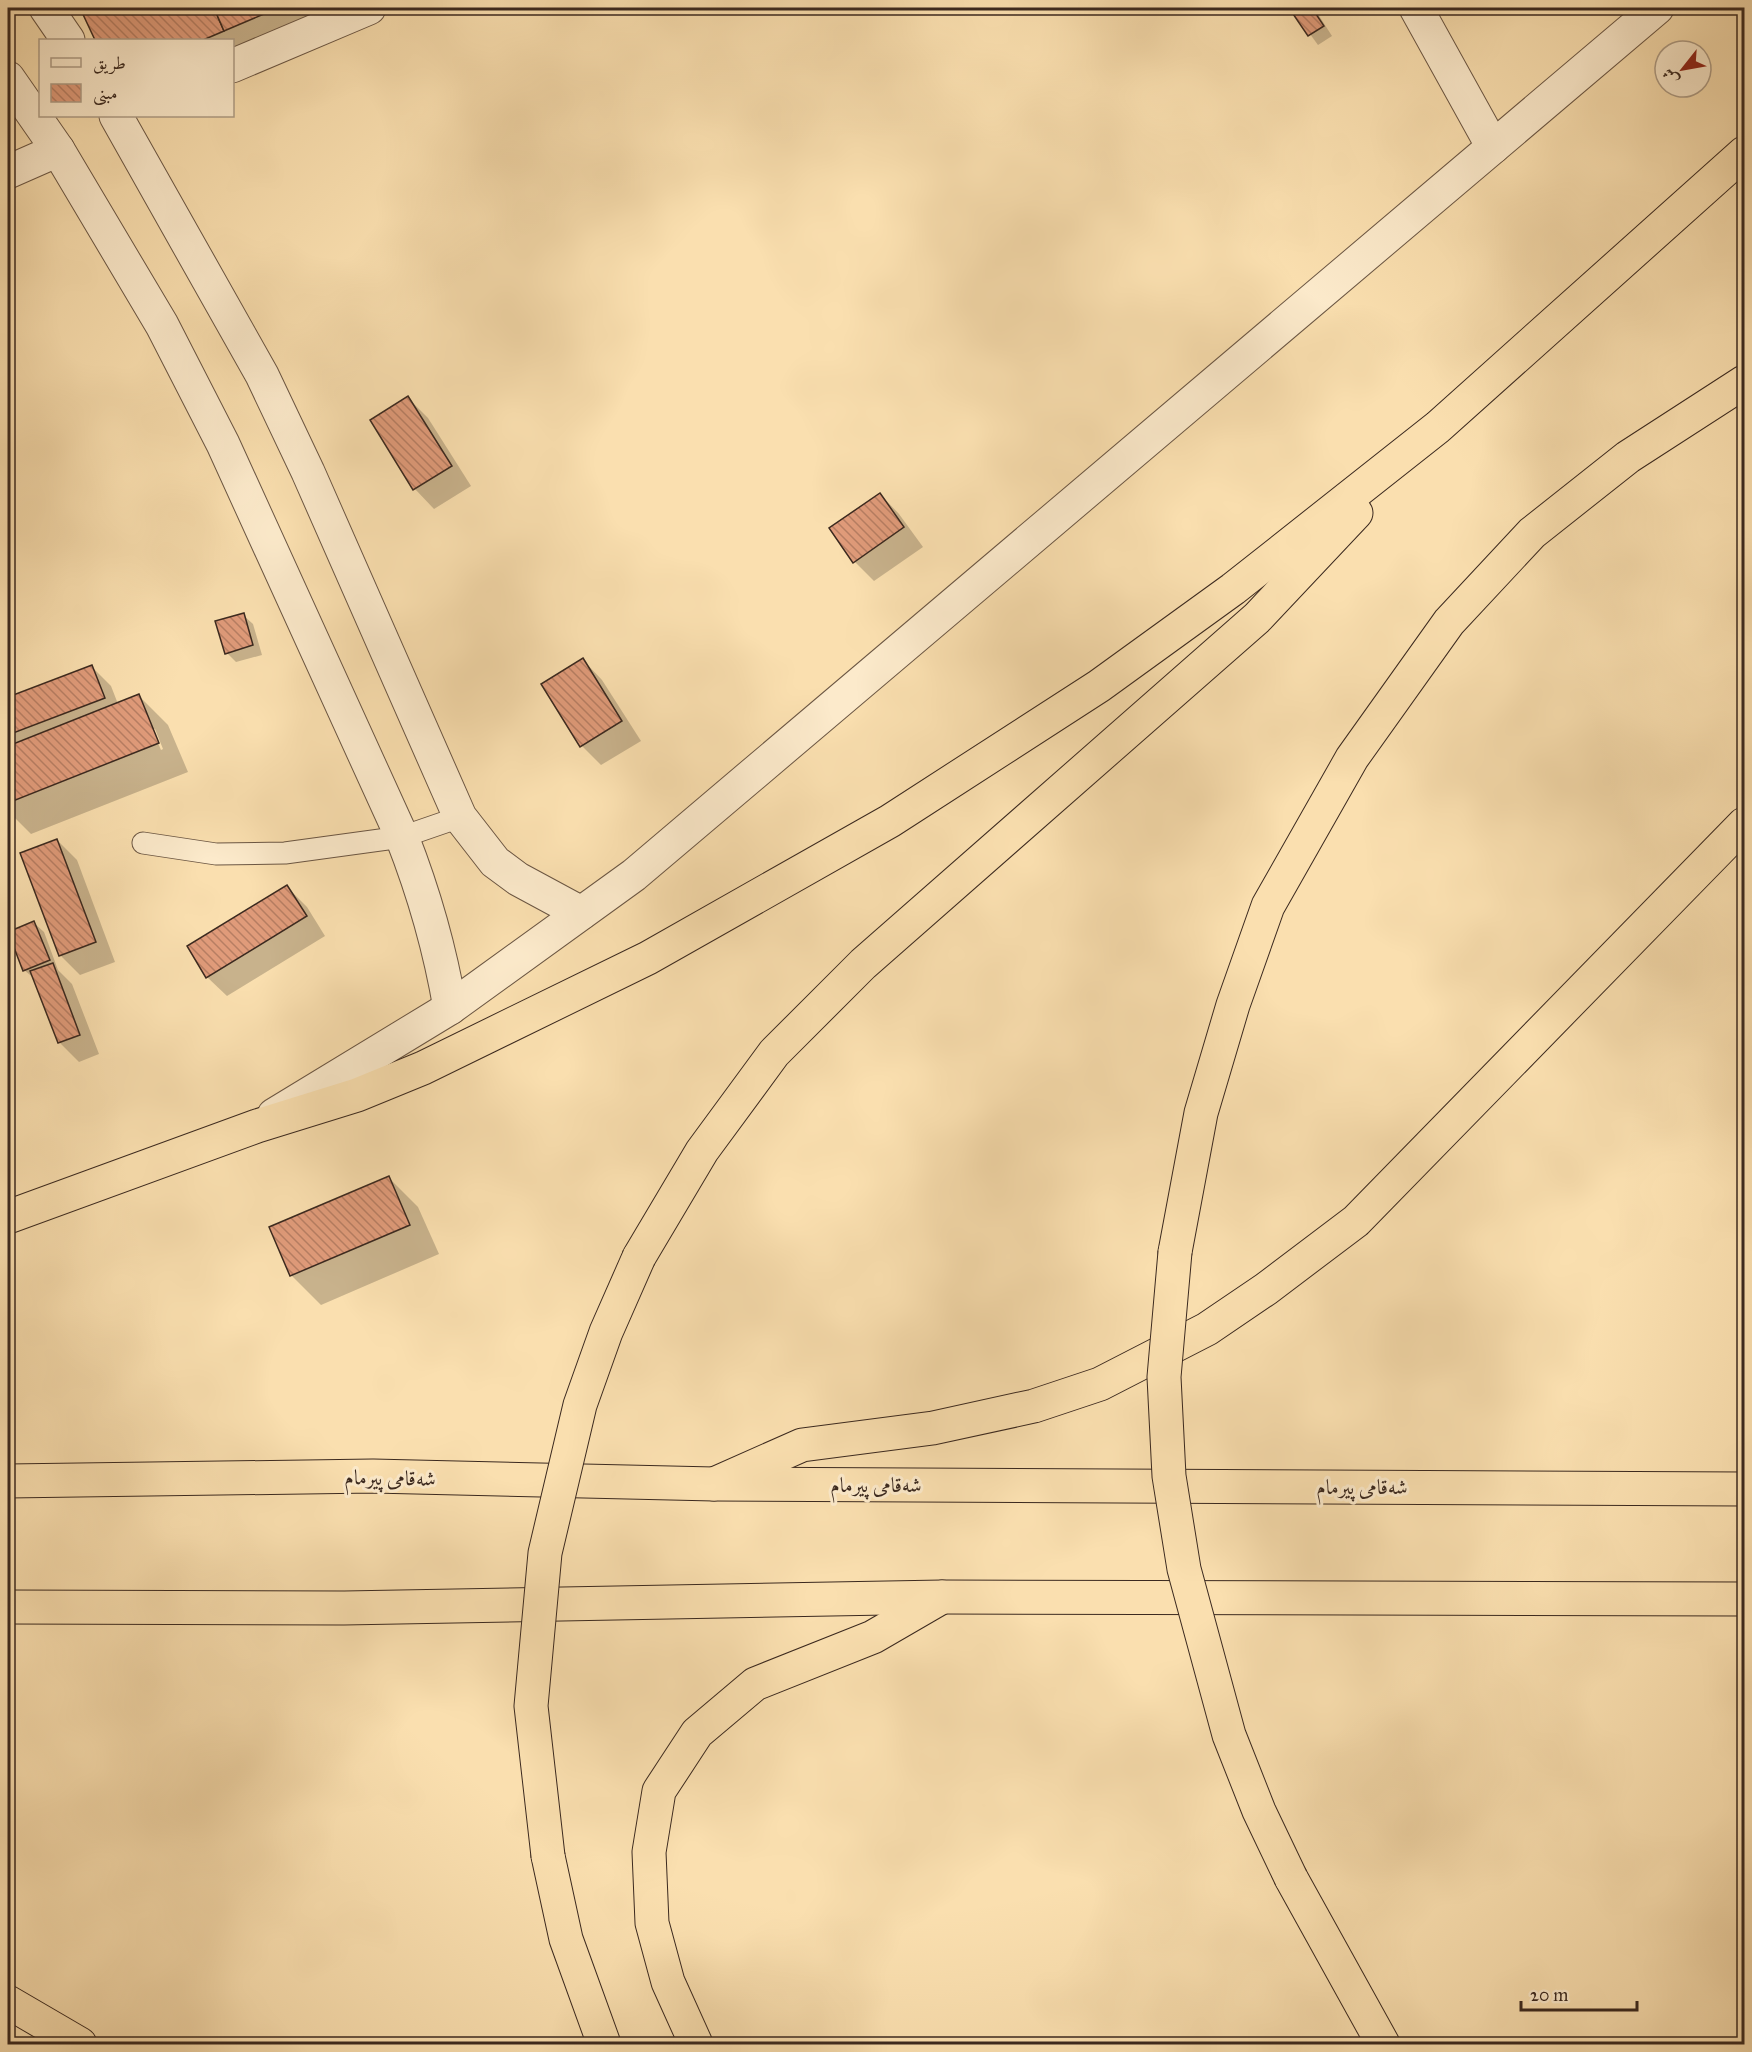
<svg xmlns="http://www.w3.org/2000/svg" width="1752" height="2052" viewBox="0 0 1752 2052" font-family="'IM FELL Great Primer',Amiri,serif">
	<defs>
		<pattern id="building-back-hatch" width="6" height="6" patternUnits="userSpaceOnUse" patternTransform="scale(1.5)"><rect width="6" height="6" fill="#e09b7a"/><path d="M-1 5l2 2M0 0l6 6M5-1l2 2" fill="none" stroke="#b77e63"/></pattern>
	</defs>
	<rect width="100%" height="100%" fill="#fadfaf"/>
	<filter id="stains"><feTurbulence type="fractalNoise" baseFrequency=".00333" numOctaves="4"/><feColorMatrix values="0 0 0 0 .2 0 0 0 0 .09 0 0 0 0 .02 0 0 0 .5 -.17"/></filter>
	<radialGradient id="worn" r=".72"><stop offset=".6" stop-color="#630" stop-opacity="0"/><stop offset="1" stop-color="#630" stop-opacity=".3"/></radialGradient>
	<!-- shadow -->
	<g fill="#0003" fill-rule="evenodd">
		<path d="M82,8h292l-142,62v-30h-135z"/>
		<path d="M1291,8h23l18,28 -14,9z"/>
		<path d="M408,398l20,20 43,68 -37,23 -19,-20 -43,-68z"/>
		<path d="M880,494l19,20 24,33 -49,34 -19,-19z"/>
		<path d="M243,615l10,9 9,31 -26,7 -9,-9z"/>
		<path d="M583,660l19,20 39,61 -40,24 -19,-19z"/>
		<path d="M92,667l19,19 7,18 21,-8 29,29 20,47 -157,62 -23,-23v-112zM152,729h3l8,20 -2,1z"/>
		<path d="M57,840l20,20 38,102 -35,13 -20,-20z"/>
		<path d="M287,887l20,20 18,29 -98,60 -20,-19z"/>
		<path d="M34,923l10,9 14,38 14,14 27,70 -20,8 -20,-20 -24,-63 -11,-9z"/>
		<path d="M389,1178l29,29 21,47 -118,51 -30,-30 -20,-48z"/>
	</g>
	<!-- building -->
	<g fill="url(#building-back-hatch)" stroke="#3b291f" stroke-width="1.5">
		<path d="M80,8h134l10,23 -21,9h-108z"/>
		<path d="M214,8h64l-54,23z"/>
		<path d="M1289,8h23l12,18 -16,10z"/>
		<path d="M408,396l44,70 -39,24 -43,-70z"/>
		<path d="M880,493l24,34 -51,36 -24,-35z"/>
		<path d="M244,613l9,32 -28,9 -10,-33z"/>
		<path d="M583,658l39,63 -42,26 -39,-63z"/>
		<path d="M92,665l13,33 -97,37v-38z"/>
		<path d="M139,694l20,49 -151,60v-57z"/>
		<path d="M57,839l39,103 -37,14 -39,-103z"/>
		<path d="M287,885l20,31 -101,62 -19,-32z"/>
		<path d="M34,921l16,39 -27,11 -15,-39z"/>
		<path d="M53,963l27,72 -22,8 -28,-72z"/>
		<path d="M389,1176l21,49 -120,51 -21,-49z"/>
	</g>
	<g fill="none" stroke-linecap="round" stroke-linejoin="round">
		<defs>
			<path id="service" d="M143,843l73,11 69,-1 117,-16 58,-20"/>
			<g id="minor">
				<path d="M46,8l22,32"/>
				<path d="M1416,8l77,139"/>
				<path d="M232,66l137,-58"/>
				<path d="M8,78l50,72 104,175 61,119 179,393c22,56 38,112 48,171"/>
				<path d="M116,116l146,259 46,97 152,345 35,45 23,17 63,34"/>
				<path d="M8,172l50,-22"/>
			</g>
			<path id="tertiary" d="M274,1115l176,-107 184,-133 1023,-867"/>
			<g id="trunk">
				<path d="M8,1481l365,-5 341,8 1030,5"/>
				<path d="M8,1607l336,1 598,-11 802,2"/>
			</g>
			<g id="motorway">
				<path d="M8,1217l249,-91 100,-31 66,-27 225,-110 242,-137 209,-135 134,-97 205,-162 306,-274"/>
				<path d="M1175,1252l26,-139 32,-108 35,-99 84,-148 97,-136 83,-89 96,-76 116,-75"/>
				<path d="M639,1257l63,-106 72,-98 89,-89 394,-346 99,-105"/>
				<path d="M714,1484l88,-39 131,-17 101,-22 66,-22 107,-55 59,-40 90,-68 388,-397"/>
				<path d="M548,1856l18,83 38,105"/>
				<path d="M1291,1878l92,166"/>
				<path d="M8,2002l72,42"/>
				<path d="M696,2044l-28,-62 -16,-59 -3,-71 10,-61 38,-58 58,-49 118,-47 69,-40"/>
			</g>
		</defs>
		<!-- service casing -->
		<use href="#service" stroke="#6b5643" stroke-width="23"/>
		<!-- minor casing -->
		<use href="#minor" stroke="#6b5643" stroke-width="35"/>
		<!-- tertiary casing -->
		<use href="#tertiary" stroke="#6b5643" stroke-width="35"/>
		<!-- trunk casing -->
		<use href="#trunk" stroke="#3b291f" stroke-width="35"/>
		<!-- motorway casing -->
		<use href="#motorway" stroke="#3b291f" stroke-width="35"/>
		<!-- service -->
		<use href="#service" stroke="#fceacb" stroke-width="21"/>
		<!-- minor -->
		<use href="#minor" stroke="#fceacb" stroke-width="33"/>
		<!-- tertiary -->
		<use href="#tertiary" stroke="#fceacb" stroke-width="33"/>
		<!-- trunk -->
		<use href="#trunk" stroke="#fadfaf" stroke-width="33"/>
		<!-- motorway -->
		<use href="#motorway" stroke="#fadfaf" stroke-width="33"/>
		<defs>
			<g id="motorway-bridge">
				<path d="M1175,1252l-11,125 5,99 15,93 45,166 30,76 32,67"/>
				<path d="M548,1856l-17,-150 14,-153 35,-148 26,-73 33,-75"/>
			</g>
		</defs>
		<!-- motorway-bridge casing -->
		<use href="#motorway-bridge" stroke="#3b291f" stroke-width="35" stroke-linecap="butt"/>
		<!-- motorway-bridge -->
		<use href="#motorway-bridge" stroke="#fadfaf" stroke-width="33"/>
	</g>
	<g text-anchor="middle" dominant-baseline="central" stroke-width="6" stroke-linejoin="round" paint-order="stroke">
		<!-- street labels -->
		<g font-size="21" fill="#3b291f" stroke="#fceacb">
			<text transform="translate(390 1478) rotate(1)">شەقامی پیرمام</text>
			<text x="876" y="1485">شەقامی پیرمام</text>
			<text x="1362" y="1487">شەقامی پیرمام</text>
		</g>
	</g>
	<!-- margin -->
	<rect width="1752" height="2052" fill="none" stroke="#fadfaf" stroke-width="30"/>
	<rect x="9" y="9" width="1734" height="2034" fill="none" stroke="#3b291f" stroke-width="3"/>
	<rect x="15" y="15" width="1722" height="2022" fill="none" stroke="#3b291f" stroke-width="1.5"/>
	<!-- legend -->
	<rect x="39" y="39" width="195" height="78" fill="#fceacb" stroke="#af9d86" stroke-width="1.5"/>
	<rect x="51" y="58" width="30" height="9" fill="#fceacb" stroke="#af9d86" stroke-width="1.5"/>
	<text x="93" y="69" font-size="18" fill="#3b291f">طريق</text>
	<rect x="51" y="84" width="30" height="18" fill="url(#building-back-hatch)" stroke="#af9d86" stroke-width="1.5"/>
	<text x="93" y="99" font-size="18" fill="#3b291f">مبنى</text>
	<!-- north arrow -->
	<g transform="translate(1683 69) rotate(239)"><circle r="28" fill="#fceacb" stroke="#af9d86" stroke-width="1.5"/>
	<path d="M0-4.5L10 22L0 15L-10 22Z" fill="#8f2418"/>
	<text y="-9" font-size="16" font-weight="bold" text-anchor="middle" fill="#3b291f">ش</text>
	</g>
	<!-- scale -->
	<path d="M1521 2001v9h116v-9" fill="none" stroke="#3b291f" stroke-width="3"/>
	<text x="1530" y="2001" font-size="18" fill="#3b291f" stroke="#fceacb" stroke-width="4.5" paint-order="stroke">20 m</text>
	<rect width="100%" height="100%" filter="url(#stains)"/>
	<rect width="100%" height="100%" fill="url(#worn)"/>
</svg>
